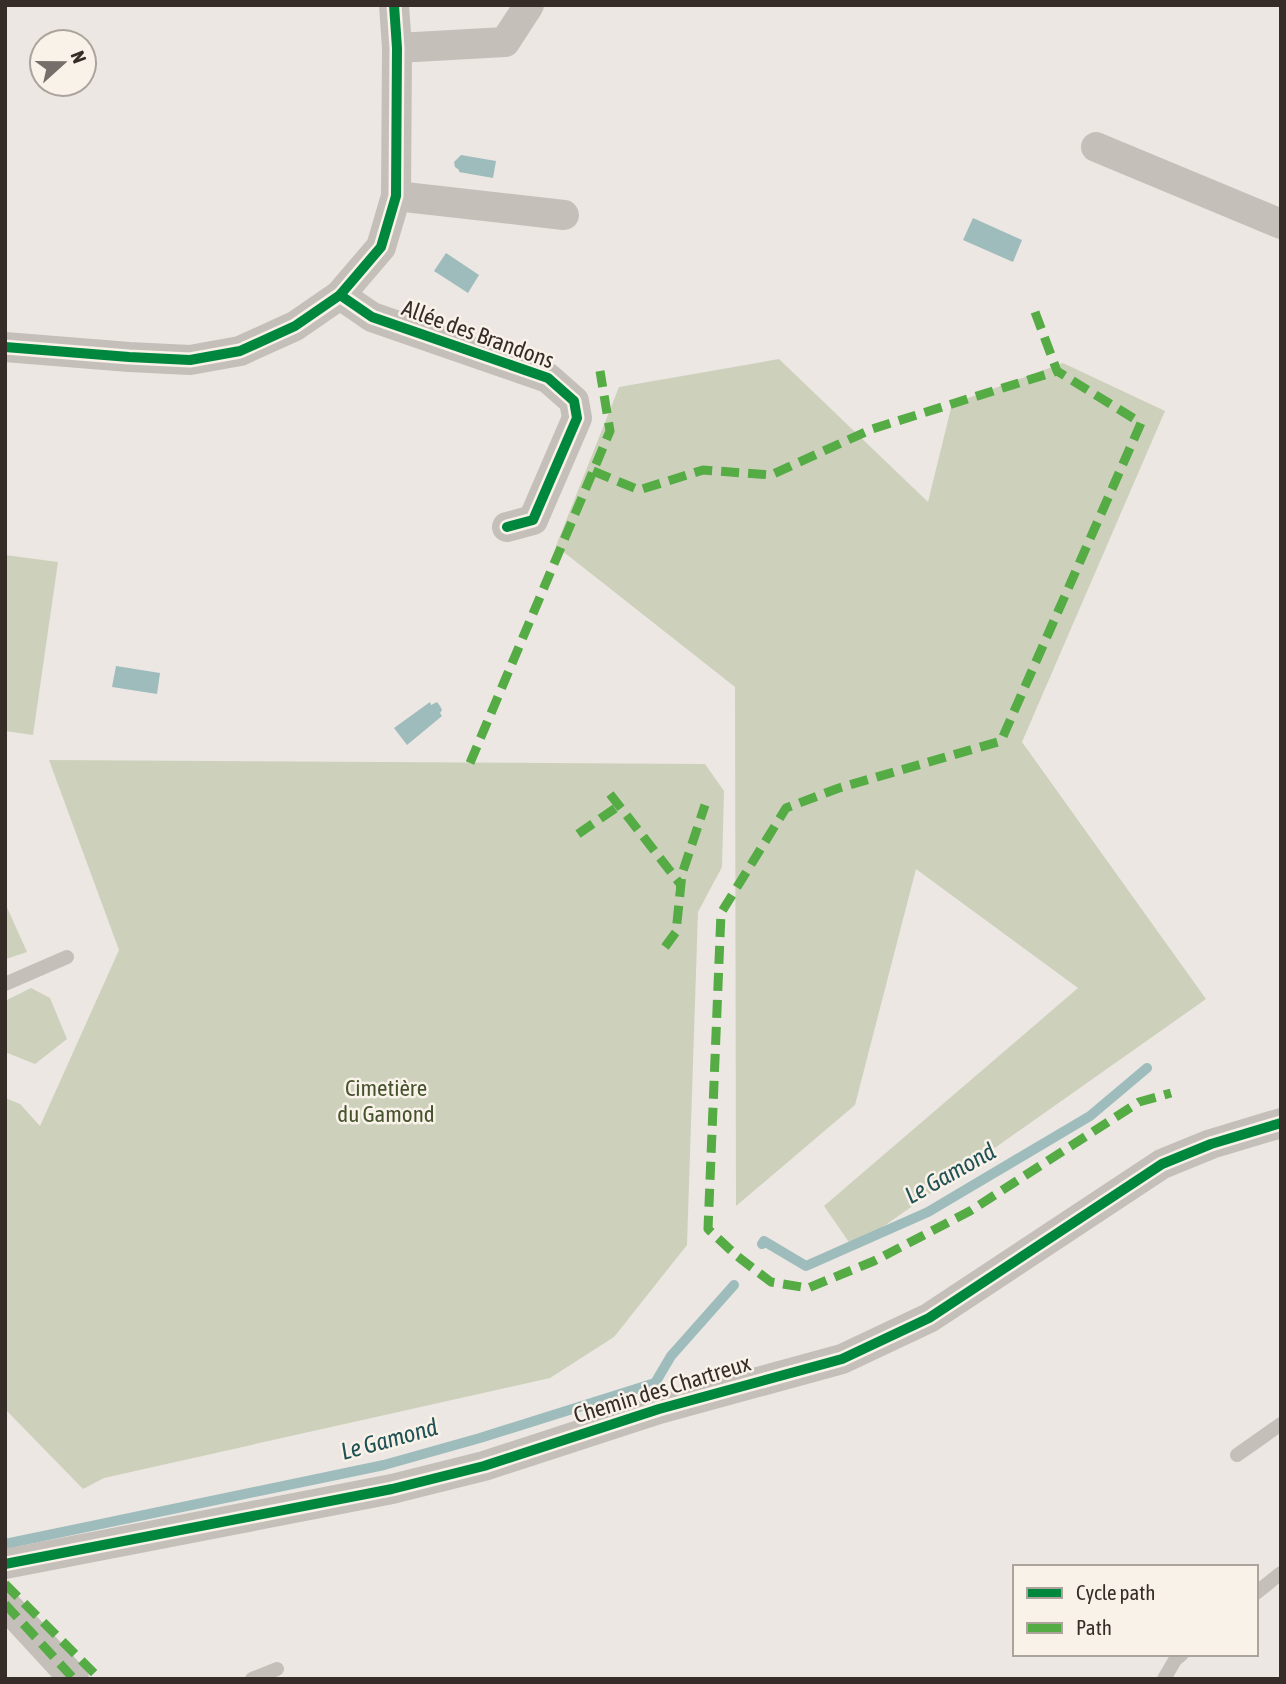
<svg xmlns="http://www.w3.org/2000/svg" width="1286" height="1684" viewBox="0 0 1286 1684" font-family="'Asap Condensed',sans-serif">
	<rect width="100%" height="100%" fill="#ece7e2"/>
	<!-- green -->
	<g fill="#cdd1bc">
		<path d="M779,359l149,143 24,-98 111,-41 102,48 -143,331 184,257 -353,249 -29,-42 254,-218 -162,-119 -61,236 -119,101 -1,-519 -179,-141 63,-159z"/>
		<path d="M5,555l53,7 -25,173 -28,-4z"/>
		<path d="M49,760l656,4 19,27 -2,76 -24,45 -11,333 -73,92 -64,41 -446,100 -21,11 -78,-80v-311l15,6 20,22 79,-176z"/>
		<path d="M5,903l22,49 -21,7 -1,-3z"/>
		<path d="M31,988l19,10 17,41 -32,25 -30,-12v-51z"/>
	</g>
	<!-- water -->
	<g fill="#9ebcbc">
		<path d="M461,155l35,6 -3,17 -34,-6v-2l-4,-3 -1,-5z"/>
		<path d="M973,218l49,22 -9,22 -50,-22z"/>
		<path d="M446,253l33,22 -11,18 -34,-22z"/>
		<path d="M116,666l44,7 -3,21 -45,-7z"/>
		<path d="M430,702l1,3 6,-3 3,4 2,4 -2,3 2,3 -35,29 -13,-17z"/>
	</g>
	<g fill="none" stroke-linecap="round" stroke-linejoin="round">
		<!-- stream -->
		<g stroke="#9ebcbc" stroke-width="10">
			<path d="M762,1244l2,-3 42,25 122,-54 162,-96 57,-48"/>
			<path d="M5,1544l379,-79 96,-27 175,-55 16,-27 63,-71"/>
		</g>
		<!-- service -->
		<g stroke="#c5bfba" stroke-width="14">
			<path d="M5,984l62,-27"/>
			<path d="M1237,1455l44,-31"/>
			<path d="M1256,1593l25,-20"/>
			<path d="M252,1679l25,-10"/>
			<path d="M1164,1679l11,-19 7,-6"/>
		</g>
		<!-- minor -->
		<g stroke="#c5bfba" stroke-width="30">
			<path d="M397,48l108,-6 24,-37"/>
			<path d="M1096,147l185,77"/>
			<path d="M396,196l168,19"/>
			<path d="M340,295l32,22 176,61 26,23 3,17 -44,102 -26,7"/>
			<path d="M5,347l124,10 61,3 50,-9 55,-25 45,-31 41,-48 15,-51 1,-148 -3,-43"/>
			<path d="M5,1564l387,-75 92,-23 175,-57 183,-50 87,-41 233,-154 49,-20 70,-21"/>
			<path d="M5,1604l69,75"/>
		</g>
		<!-- quiet -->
		<g stroke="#55ab44" stroke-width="9" stroke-dasharray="18 9" stroke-linecap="butt">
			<path d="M1035,312l22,59 84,52 -140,318 -162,47 -53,20 -65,105 -13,316 29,27 34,26 37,6 66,-27 96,-50 169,-109 32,-9"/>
			<path d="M593,471l46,19 64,-20 68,5 101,-46 185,-58"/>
			<path d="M470,763l140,-332 -10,-60"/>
			<path d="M610,794l71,91"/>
			<path d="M578,834l42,-29"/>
			<path d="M665,947l11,-15 6,-58 23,-69"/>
			<path d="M5,1584l95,95"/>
			<path d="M5,1604l69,75"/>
		</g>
		<defs>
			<g id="cycleway">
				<path d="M340,295l32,22 176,61 26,23 3,17 -44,102 -26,7"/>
				<path d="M5,347l124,10 61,3 50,-9 55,-25 45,-31 41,-48 15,-51 1,-148 -3,-43"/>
				<path d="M5,1564l387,-75 92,-23 175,-57 183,-50 87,-41 233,-154 49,-20 70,-21"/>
			</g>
		</defs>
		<!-- cycleway casing -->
		<use href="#cycleway" stroke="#f9f2e9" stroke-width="15"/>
		<!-- cycleway -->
		<use href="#cycleway" stroke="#00873e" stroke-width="10"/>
	</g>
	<g text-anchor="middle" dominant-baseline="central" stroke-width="5" stroke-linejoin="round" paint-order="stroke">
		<!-- street labels -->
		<g font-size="23" fill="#362d29" stroke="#f9f2e9">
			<text transform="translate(478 334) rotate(20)">Allée des Brandons</text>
			<text transform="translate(662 1389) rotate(-17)">Chemin des Chartreux</text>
		</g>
		<!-- park labels -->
		<g font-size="23" fill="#45532e" stroke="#f9f2e9">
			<text x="386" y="1088">Cimetière<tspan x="386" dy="26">du Gamond</tspan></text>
		</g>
		<!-- water labels -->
		<g font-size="24" font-style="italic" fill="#205155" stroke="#f9f2e9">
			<text transform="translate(950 1173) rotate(-29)">Le Gamond</text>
			<text transform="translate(389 1439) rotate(-15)">Le Gamond</text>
		</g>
	</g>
	<!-- border -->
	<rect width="1286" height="1684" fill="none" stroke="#362d29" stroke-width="14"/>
	<!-- legend -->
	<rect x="1013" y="1565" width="245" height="91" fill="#f9f2e9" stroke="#aba39c" stroke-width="2"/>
	<rect x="1027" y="1588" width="35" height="10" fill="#00873e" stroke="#aba39c" stroke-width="2"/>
	<text x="1076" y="1600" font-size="21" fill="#362d29">Cycle path</text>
	<rect x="1027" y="1623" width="35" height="10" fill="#55ab44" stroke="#aba39c" stroke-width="2"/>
	<text x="1076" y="1635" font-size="21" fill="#362d29">Path</text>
	<!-- north arrow -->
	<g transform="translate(63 63) rotate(69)"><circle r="33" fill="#f9f2e9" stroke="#aba39c" stroke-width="2"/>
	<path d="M0-5L12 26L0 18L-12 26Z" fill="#766e6a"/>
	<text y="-10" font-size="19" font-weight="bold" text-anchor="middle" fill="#362d29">N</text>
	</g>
</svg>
